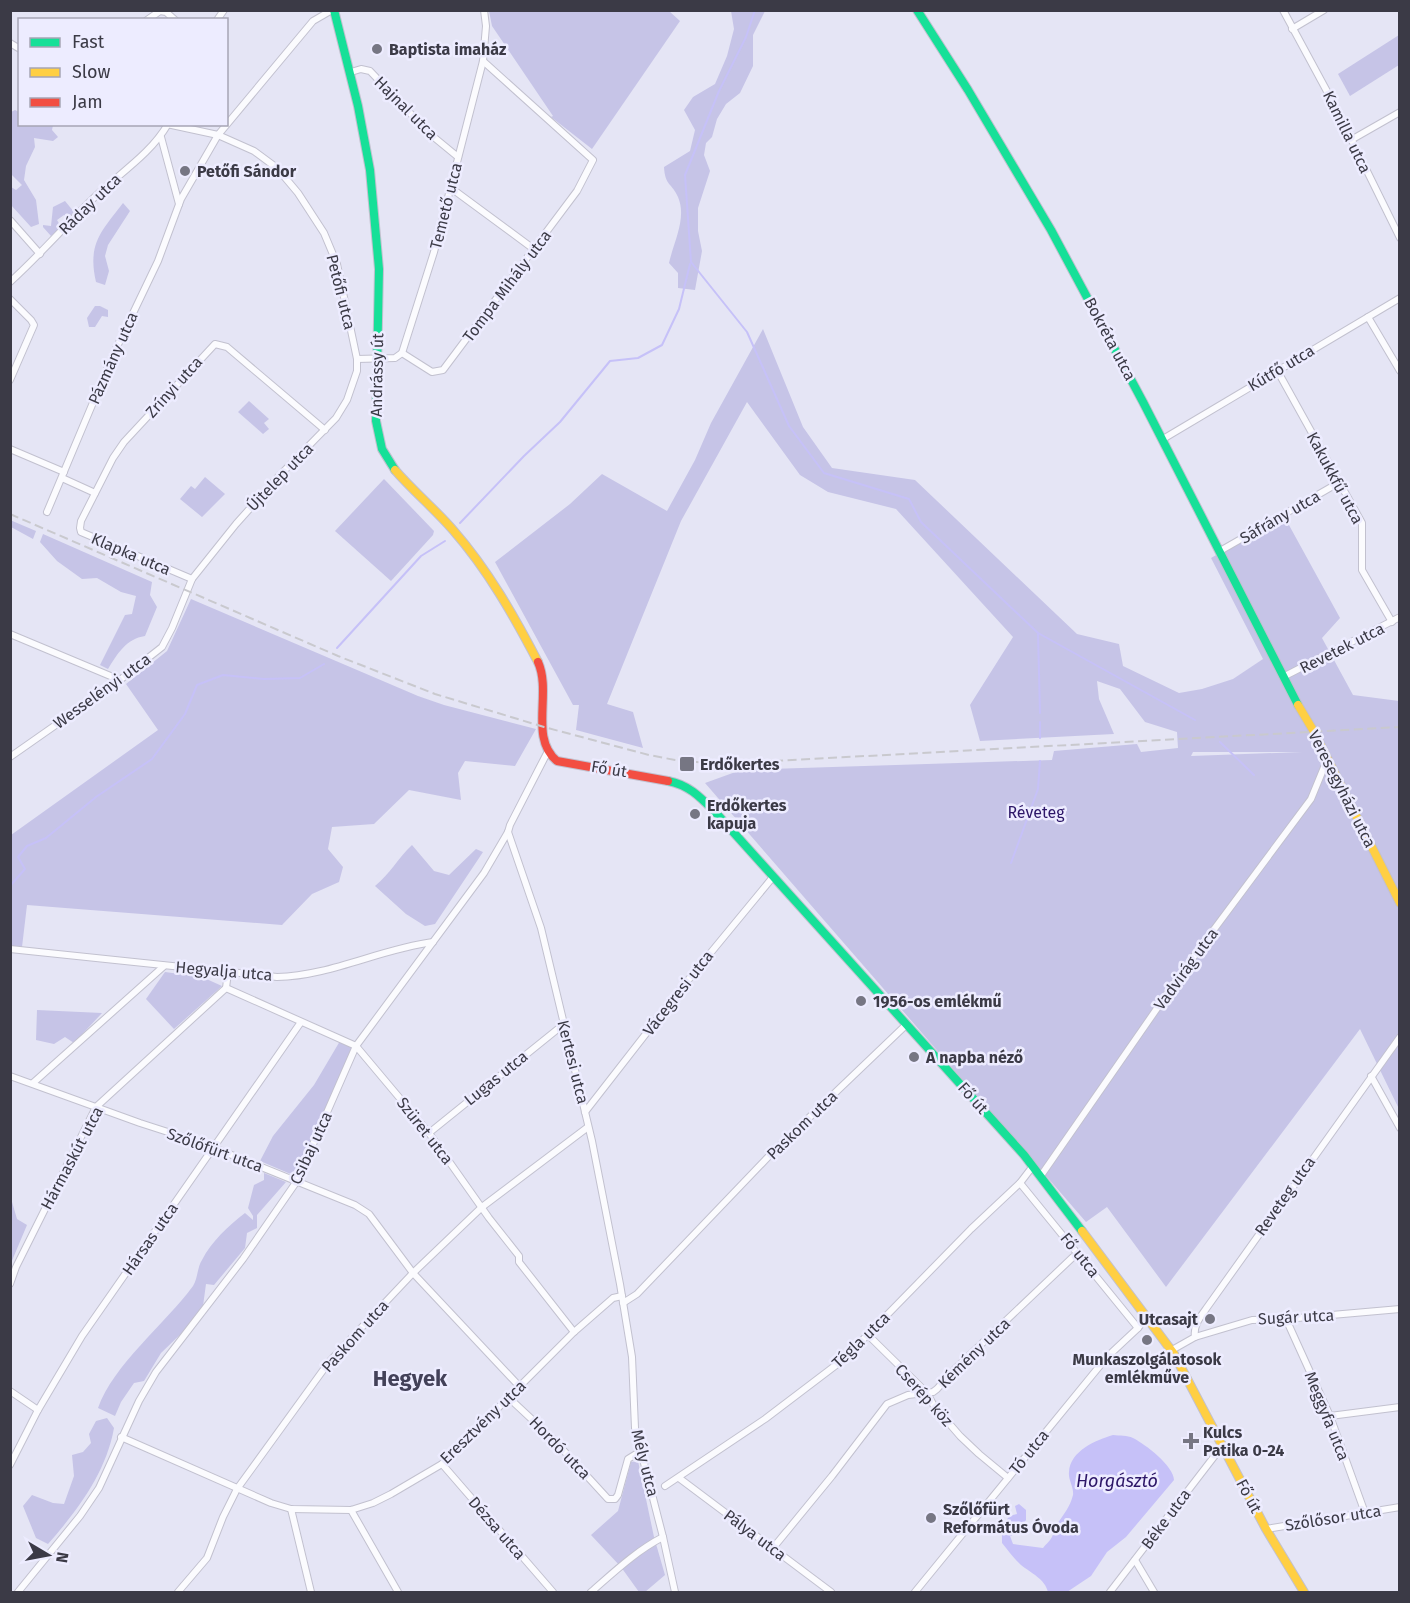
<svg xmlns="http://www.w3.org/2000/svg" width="1410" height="1603" viewBox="0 0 1410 1603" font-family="'Fira Sans',sans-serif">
	<rect width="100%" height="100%" fill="#e5e5f5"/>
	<!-- green -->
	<g fill="#c6c4e7" fill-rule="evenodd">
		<path d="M489,11h180l11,10 -88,128 -41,-32 2,-1 -61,-90z"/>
		<path d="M731,11h34l-12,24v31l-13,27 -14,11 -9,15 -5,18 -6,6 -2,12 6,16 -12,37v23l4,20 -7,39 -17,-2v-15l-9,-10c5,-22 18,-45 9,-66 -6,-14 -13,-11 -14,-30l26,-16 5,-21 -11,-20 9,-13 22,-13 12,-28 7,-27z"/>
		<path d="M1399,35v30l-49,31 -12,-22z"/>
		<path d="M15,110l4,2 1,12 33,1 -1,5 6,7 -5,4 -19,-3 1,9 -9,19 -2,14 12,20 3,24 -8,3 -20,-22v-18l5,3 6,-5 -11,-11v-62z"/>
		<path d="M65,201l9,11 -6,7 -4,-4 -7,5 4,7 -10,9 -8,-9v-2l8,1 2,-19z"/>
		<path d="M123,203l7,8 -22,34 -3,11 4,15 -4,14 -9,-3c-9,-39 6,-51 27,-79z"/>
		<path d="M95,306h5l8,4v7l-6,-1 -7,11h-6l-2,-9z"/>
		<path d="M763,329l40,98 29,41 83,12 162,154 42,10 4,22 56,27 23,-4 31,-10 30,-20 -52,-101 73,-42 56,102 -18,20 31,57 46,6v408l-39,-80 -194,258 -59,-80 -21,15 -381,-439 36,-13 311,-10 2,-9 83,-7 4,8 37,-4 -1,-16 -32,-10 -25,-33 -23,-8 2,18 15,35 -134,7 -10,-36 43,-68 -117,-128 -68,-17 -28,-17 -53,-73 -66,119 -74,183 26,8 10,36 -67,-18 3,-25h-6l-78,-143 75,-58 32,-30 65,37 28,-51 16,-37zM1193,752h109l-111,4z"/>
		<path d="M249,401l20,18 -5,4 5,6 -6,5 -25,-22z"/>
		<path d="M205,477l20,17 -23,23 -22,-18 11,-13 4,3z"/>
		<path d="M384,479l50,52 -1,4 -42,46 -56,-50z"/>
		<path d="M10,520l26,11 -3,8 -22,-12z"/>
		<path d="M43,534l109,48 -2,13 7,12 -12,29c-19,3 -27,17 -37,33l-8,-4 25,-50 7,-1 4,-18 -15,-4 -24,-14 -15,1 -25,-18 -17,-19z"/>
		<path d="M191,599l227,97 26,9 92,24 -21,37 -50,-5 -7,12 3,27 -52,-10 -35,34 -42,3 -4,22 15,18 -4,15 -27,12 -30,31 -255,-20 -5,42 -11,-1v-111l147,-105 -32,-46 41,-33z"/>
		<path d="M412,845l22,26 15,4 27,-26 7,3 -48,72 -10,2 -19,-12 -31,-28c15,-12 23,-28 37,-41z"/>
		<path d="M165,972l37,5 20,9 -48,43 -28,-30z"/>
		<path d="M37,1010l65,3 -28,30 -9,-6 -11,7 -18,-4z"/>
		<path d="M340,1041l8,2 4,5 -35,79 -24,48 -33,-14 13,-25 41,-51z"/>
		<path d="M264,1173l22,9 -29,33v13l-10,5 -2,15 -31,37 -8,-1 -3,22 -14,20 -28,27 -17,28 -10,2 -13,19 -6,14 -17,-8c15,-43 67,-84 95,-122 5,-8 4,-18 9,-26 9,-18 27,-35 43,-47l8,7v-4l-5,-8 6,-23 10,-5z"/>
		<path d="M10,1195l7,24 10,6 -16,38z"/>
		<path d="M107,1418l7,10c-8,45 -37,83 -66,116l-12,-6 -13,-32 9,-11 21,8 11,1 10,-28 -2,-21 11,-3 8,-9 -2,-9 7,-13z"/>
		<path d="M638,1461l16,76 11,38 -20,17h-6l-18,-25 -30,-32 27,-24 13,-49z"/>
	</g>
	<!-- water -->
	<path fill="#c6c1f8" d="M1113,1435c7,1 14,0 20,3 12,6 41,28 41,42l-48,57 -19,15 -16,24 -24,16h-19c-3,-13 -17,-19 -27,-27 -7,-6 -13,-15 -19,-22v-14l7,-13 8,-2 -2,-8 4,-2 7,6v10l-8,13 -8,3 3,8 30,4c2,-3 7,-7 9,-11 2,-4 2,-9 5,-13 7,-10 13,-17 16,-29 1,-8 -5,-15 -4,-23 1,-21 27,-32 44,-37z"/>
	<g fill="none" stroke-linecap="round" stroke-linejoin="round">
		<!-- stream -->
		<g stroke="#c6c1f8" stroke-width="2">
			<path d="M755,10l-9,27 -27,54 -34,84 6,87 56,70 42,94 35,47 85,26 12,23 117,111 2,80"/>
			<path d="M460,523l64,-67 36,-34 50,-61 28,-3 24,-13 17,-36 11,-45"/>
			<path d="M1038,633l157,87"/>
			<path d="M337,648l84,-92 24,-15"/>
			<path d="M1040,722v16"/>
			<path d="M1220,742l34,33"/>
			<path d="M1011,863l27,-74 2,-28"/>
			<path d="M10,886l15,-17 -7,-12 9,-11 19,-8 50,-41 56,-38 33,-45 12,-29 26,-10 41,4 36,-1 24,-14"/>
		</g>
		<defs>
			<g id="street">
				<path d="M1283,10l53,98 64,130"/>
				<path d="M147,20l13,-9 6,1 9,8"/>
				<path d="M217,20l7,-10"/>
				<path d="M1292,29l32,-19"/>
				<path d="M10,43l10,6"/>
				<path d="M351,72l10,-3 9,2 60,63 28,23"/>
				<path d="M161,137l18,67"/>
				<path d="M1351,140l49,-28"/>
				<path d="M451,188l84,62"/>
				<path d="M10,220l30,34"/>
				<path d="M10,282c31,-28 58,-60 89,-89 24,-22 52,-40 69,-69"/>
				<path d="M10,299l21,21 3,5 -24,55"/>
				<path d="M1368,317l32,54"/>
				<path d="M402,353l30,19 11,-2 134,-179 16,-31 -110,-99"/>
				<path d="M357,359l38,-1 7,-5 32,-101 49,-191 3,-35 -2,-16"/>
				<path d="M1277,370l85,153v47l30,52"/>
				<path d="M1163,439l237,-141"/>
				<path d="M10,449l54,23"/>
				<path d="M62,478l33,15"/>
				<path d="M47,512l66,-157 45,-94 23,-62 37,-64 95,-114 19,-11"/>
				<path d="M1220,551l120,-69"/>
				<path d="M192,579l-111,-47 -1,-4 1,-7 32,-63 11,-16 91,-98 12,3 98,83"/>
				<path d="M10,634l110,46"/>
				<path d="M1283,677l117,-60"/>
				<path d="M10,757l110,-77 42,-33 10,-19 20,-49 44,-55 43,-48 57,-58 11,-18 10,-29v-12l-20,-95 -13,-31 -26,-40 -21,-25 -23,-17 -36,-16 -51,-11"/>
				<path d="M508,832l33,96 51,213 28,143 12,73 3,71 28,109 12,55"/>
				<path d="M10,949l267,28c53,-1 103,-28 156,-35"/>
				<path d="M226,988l130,58 73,87 60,85 30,38v6l55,70"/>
				<path d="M10,1076l130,47 62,20 153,62 14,9 44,59 107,114"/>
				<path d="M1371,1076l29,52"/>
				<path d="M33,1083l131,-117"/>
				<path d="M585,1112l95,-122 93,-113"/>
				<path d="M429,1133l135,-109"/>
				<path d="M1040,1177l143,-206 128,-172 16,-39"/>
				<path d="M1020,1183l118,145"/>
				<path d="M10,1284l6,-17 80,-160 130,-119 2,-16"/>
				<path d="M623,1303l14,-9 133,-139 137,-131"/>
				<path d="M1286,1319l44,97 35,97"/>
				<path d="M868,1335l59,58 7,13 26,30 19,18 29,24"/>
				<path d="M1195,1337l57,-17 34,-1 114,-10"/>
				<path d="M1172,1350l23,-13c-2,-12 6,-21 13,-31l192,-269"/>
				<path d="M10,1391l28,19"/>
				<path d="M509,1398l45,42 54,59h7l3,-4 10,-36 13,-8"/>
				<path d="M1330,1416l70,-9"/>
				<path d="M121,1437l150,66 20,6 60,1 22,-7 18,-9 51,-30 132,-132 39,-34 9,-2"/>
				<path d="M442,1464l111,128"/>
				<path d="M10,1465l28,-55 44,-74 219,-314"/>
				<path d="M679,1478l152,114"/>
				<path d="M665,1486l100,-67 79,-60 127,-130 49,-46 13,-17"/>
				<path d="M291,1509l20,83"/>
				<path d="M351,1510l47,82"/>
				<path d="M1266,1529l134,-22"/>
				<path d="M773,1548l59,-72 55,-72 21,-9 25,-3 4,-3 18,-20 118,-112 6,-3"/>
				<path d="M1135,1560l19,32"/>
				<path d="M18,1592l62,-76 19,-28 40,-87 17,-29 87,-113 54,-78 59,-135 128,-173 24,-41 2,-7 37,-72"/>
				<path d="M178,1592l29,-34 16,-41 14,-28 92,-127 84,-89 69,-66 106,-80"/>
				<path d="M591,1592c23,-20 45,-41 72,-55"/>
				<path d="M915,1592l192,-235 31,-29 9,-12"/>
				<path d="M1110,1592l113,-147"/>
			</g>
			<g id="fast">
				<path d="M334,10l24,96 12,64 9,99 -3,152 6,28 13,21"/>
				<path d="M917,10l51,80 83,140 92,172 155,303"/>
				<path d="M668,781c22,4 34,18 49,33l307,341 58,76"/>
			</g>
			<g id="slow">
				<path d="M395,470c18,21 40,39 58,60 35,40 61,86 85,132"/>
				<path d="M1298,705l15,25 87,173"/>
				<path d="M1082,1231l92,123 92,175 38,63"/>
			</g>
			<path id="jam" d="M538,662c14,31 -9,76 19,99l111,20"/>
		</defs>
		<!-- street casing -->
		<use href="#street" stroke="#c2c1cf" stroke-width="8"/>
		<!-- fast casing -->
		<use href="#fast" stroke="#c2c1cf" stroke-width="10"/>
		<!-- slow casing -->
		<use href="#slow" stroke="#c2c1cf" stroke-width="10"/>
		<!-- jam casing -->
		<use href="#jam" stroke="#c2c1cf" stroke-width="10"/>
		<!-- street -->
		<use href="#street" stroke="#fbfbfe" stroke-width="6"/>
		<!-- fast -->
		<use href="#fast" stroke="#16e098" stroke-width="8"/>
		<!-- slow -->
		<use href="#slow" stroke="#ffcf43" stroke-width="8"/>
		<!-- jam -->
		<use href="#jam" stroke="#f24e42" stroke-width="8"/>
		<!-- rail -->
		<path stroke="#c9c9ce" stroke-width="2" stroke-dasharray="9 4.5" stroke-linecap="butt" d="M10,514l328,142 97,38 109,33 105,28 26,5 44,4 681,-37"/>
	</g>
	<!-- markers -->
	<g fill="#767683" stroke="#edecff" stroke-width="2">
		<circle cx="377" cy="49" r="6"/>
		<circle cx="185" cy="171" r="6"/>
		<rect x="679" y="756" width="16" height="16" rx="3"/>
		<circle cx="695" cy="814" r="6"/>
		<circle cx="861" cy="1001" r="6"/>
		<circle cx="914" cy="1057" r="6"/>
		<circle cx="1210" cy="1319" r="6"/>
		<circle cx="1147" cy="1340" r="6"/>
		<path d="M1188 1432h6v6h6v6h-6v6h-6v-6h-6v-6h6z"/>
		<circle cx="931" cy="1518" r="6"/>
	</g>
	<g text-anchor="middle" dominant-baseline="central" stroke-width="5" stroke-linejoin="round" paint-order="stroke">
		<!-- poi labels -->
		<g font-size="16" font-weight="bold" fill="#3b3a46" stroke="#edecff" text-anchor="start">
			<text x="389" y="49">Baptista imaház</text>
			<text x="197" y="171">Petőfi Sándor</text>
			<text x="700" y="764">Erdőkertes</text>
			<text x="707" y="805">Erdőkertes<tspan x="707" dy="18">kapuja</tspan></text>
			<text x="873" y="1001">1956-os emlékmű</text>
			<text x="926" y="1057">A napba néző</text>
			<text x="1198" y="1319" text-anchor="end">Utcasajt</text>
			<text x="1147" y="1359" text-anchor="middle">Munkaszolgálatosok<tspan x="1147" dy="18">emlékműve</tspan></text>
			<text x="1203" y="1432">Kulcs<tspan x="1203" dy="18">Patika 0-24</tspan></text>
			<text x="943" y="1509">Szőlőfürt<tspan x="943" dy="18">Református Óvoda</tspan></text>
		</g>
		<!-- street labels -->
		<g font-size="16" fill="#3b3a46" stroke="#edecff">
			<text transform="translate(406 108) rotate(45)">Hajnal utca</text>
			<text transform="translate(1347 132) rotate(64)">Kamilla utca</text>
			<text transform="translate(90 204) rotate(-44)">Ráday utca</text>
			<text transform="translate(446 206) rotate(-76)">Temető utca</text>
			<text transform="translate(507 286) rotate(-53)">Tompa Mihály utca</text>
			<text transform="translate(341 292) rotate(76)">Petőfi utca</text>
			<text transform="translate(1110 339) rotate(62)">Bokréta utca</text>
			<text transform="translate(113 358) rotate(-66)">Pázmány utca</text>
			<text transform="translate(1281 368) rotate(-31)">Kútfő utca</text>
			<text transform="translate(377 375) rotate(-89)">Andrássy út</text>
			<text transform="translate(174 387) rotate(-48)">Zrínyi utca</text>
			<text transform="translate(280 477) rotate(-46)">Újtelep utca</text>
			<text transform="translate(1335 478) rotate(62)">Kakukkfű utca</text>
			<text transform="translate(1280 517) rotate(-30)">Sáfrány utca</text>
			<text transform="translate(131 554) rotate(23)">Klapka utca</text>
			<text transform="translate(1342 648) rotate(-27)">Revetek utca</text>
			<text transform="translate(102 691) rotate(-36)">Wesselényi utca</text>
			<text transform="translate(609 769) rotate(9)">Fő út</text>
			<text transform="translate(1342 789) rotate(63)">Veresegyházi utca</text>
			<text transform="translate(1186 969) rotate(-54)">Vadvirág utca</text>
			<text transform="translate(224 971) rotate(5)">Hegyalja utca</text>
			<text transform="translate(678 993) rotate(-52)">Vácegresi utca</text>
			<text transform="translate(573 1062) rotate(76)">Kertesi utca</text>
			<text transform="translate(496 1078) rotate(-39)">Lugas utca</text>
			<text transform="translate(973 1098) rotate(48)">Fő út</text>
			<text transform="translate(802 1125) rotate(-44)">Paskom utca</text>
			<text transform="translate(425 1131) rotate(52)">Szüret utca</text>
			<text transform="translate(311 1148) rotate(-65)">Csibaj utca</text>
			<text transform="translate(215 1150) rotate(20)">Szőlőfürt utca</text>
			<text transform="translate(72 1158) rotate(-62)">Hármaskút utca</text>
			<text transform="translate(1285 1196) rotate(-55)">Reveteg utca</text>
			<text transform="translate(150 1239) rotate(-55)">Hársas utca</text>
			<text transform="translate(1080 1255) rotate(51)">Fő utca</text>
			<text transform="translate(1296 1317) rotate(-3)">Sugár utca</text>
			<text transform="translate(355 1336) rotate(-48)">Paskom utca</text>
			<text transform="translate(861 1340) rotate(-44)">Tégla utca</text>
			<text transform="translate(974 1353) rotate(-44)">Kémény utca</text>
			<text transform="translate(924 1395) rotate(48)">Cserép köz</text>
			<text transform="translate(1327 1416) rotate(68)">Meggyfa utca</text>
			<text transform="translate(483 1422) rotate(-44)">Eresztvény utca</text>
			<text transform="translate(560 1448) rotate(46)">Hordó utca</text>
			<text transform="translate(1029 1452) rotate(-51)">Tó utca</text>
			<text transform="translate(645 1463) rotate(76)">Mély utca</text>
			<text transform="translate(1249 1496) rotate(62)">Fő út</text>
			<text transform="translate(1333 1518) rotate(-9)">Szőlősor utca</text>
			<text transform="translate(1166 1519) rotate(-53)">Béke utca</text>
			<text transform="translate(497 1528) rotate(49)">Dézsa utca</text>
			<text transform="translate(755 1535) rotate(37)">Pálya utca</text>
		</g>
		<!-- park labels -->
		<g font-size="16" fill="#2d1768" stroke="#edecff">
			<text x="1036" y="812">Réveteg</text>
		</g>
		<!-- water labels -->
		<g font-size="18" font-style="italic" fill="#2c1667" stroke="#edecff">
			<text x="1117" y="1481">Horgásztó</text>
		</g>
		<!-- district labels -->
		<g font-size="22" font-weight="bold" fill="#434159" stroke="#edecff">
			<text x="410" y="1378">Hegyek</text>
		</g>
	</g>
	<!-- border -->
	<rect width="1410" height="1603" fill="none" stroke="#3b3a46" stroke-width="24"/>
	<!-- legend -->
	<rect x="18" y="18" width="210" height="108" fill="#edecff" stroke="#a6a5b5" stroke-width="1.5"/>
	<rect x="30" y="38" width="30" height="9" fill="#16e098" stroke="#a6a5b5" stroke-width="1.5"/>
	<text x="72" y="48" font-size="18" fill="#3b3a46">Fast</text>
	<rect x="30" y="68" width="30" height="9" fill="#ffcf43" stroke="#a6a5b5" stroke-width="1.5"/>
	<text x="72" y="78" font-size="18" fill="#3b3a46">Slow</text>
	<rect x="30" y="98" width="30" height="9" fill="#f24e42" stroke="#a6a5b5" stroke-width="1.5"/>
	<text x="72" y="108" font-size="18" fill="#3b3a46">Jam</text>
	<!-- north arrow -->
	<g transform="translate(48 1555) rotate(100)" stroke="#edecff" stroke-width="4.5" paint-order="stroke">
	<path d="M0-4.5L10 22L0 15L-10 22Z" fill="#3b3a46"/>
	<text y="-9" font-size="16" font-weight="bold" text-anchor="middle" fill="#3b3a46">N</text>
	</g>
</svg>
